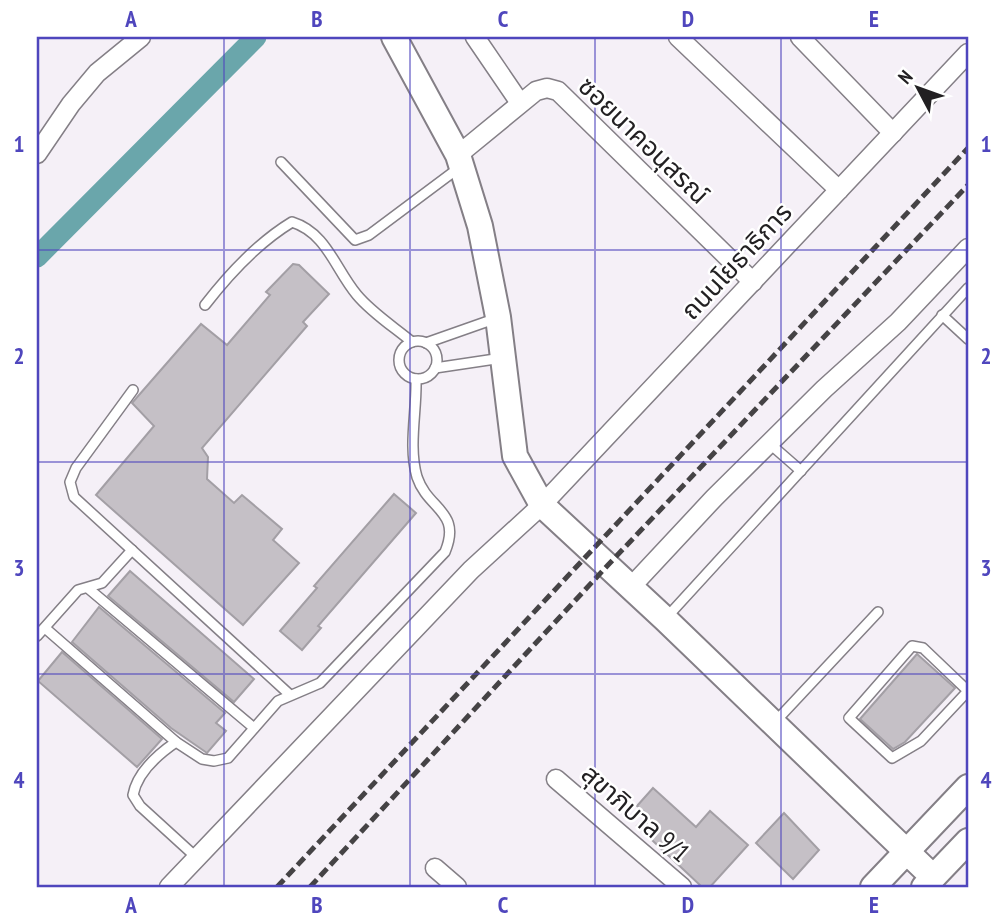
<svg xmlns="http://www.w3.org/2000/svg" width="1005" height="924" viewBox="0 0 1005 924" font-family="'PT Sans Narrow','Noto Sans Thai',sans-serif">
	<rect width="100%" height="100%" fill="#f5f0f7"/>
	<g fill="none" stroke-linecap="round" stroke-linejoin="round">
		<!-- canal -->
		<path stroke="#6aa6ab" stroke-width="21" d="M37,257l219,-220"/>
	</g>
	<!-- building -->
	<g fill="#c5c0c6" stroke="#a39fa5" stroke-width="2">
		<path d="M293,264l6,1 30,29 -26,28 4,4 -105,122 6,9 -1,22 27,24 8,-8 40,34 -9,11 26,23 -56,62 -147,-130 58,-69 -22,-23 69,-79 26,21 43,-50 -4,-3z"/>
		<path d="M394,494l22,19 -98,113 3,2 -19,22 -22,-19 37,-43 -3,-2z"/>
		<path d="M130,571l124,108 -20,23 -126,-106z"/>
		<path d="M99,607l126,106 -9,10 10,8 -19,22 -36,-25 -99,-86z"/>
		<path d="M62,652l100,87 -25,28 -99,-86z"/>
		<path d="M917,654l38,34 -50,54 -12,7 -33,-30z"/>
		<path d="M653,788l43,39 14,-16 38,34 -38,42h-8l-65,-61 11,-11 -11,-9z"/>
		<path d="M784,813l35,37 -26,29 -37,-36z"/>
	</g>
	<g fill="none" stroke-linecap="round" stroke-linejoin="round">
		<defs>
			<g id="lane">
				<path d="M281,162l74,78 14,-5 91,-68"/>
				<path d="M205,305c24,-31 54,-63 87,-83 35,11 43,47 65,73 15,18 37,32 55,47"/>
				<path d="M942,315l26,24"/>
				<circle cx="418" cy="360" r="19"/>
				<path d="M426,343l71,-25"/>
				<path d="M435,368l67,-10"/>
				<path d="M133,390l-57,78 -6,14 4,15 215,197"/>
				<path d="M769,443l32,28"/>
				<path d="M89,589l165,139"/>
				<path d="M667,617l301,-329"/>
				<path d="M45,628l131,114"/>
				<path d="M37,636l41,-46 24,-7 30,-33"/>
				<path d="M912,646l11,2 45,43 -47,50 -29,17 -43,-40z"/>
				<path d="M775,722l103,-110"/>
				<path d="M197,858l-57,-52 -7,-11c4,-22 24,-40 43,-53l26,17 12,2 14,-3 50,-57 42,-18 125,-131c17,-41 -17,-42 -28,-75 -9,-31 0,-66 -1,-98"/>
			</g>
			<g id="street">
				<path d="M475,37l45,66"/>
				<path d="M678,37l161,153"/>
				<path d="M800,37l93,96"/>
				<path d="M37,154l34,-50 26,-31 44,-36"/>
				<path d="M458,155l78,-64 11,-3 11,3 195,191"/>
				<path d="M630,588l84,-90 110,-109 74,-67 70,-74"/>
				<path d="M556,779l126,108"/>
				<path d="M435,868l22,19"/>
				<path d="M169,887l302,-317 71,-65 426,-452"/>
			</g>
			<g id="secondary">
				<path d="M394,37l64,118 22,71 18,91 17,139 27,49 123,114 268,258"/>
				<path d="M873,887l95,-100"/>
				<path d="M924,887l44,-46"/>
			</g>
		</defs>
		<!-- lane casing -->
		<use href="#lane" stroke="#847f86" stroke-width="12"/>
		<!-- street casing -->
		<use href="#street" stroke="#847f86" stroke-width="21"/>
		<!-- secondary casing -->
		<use href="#secondary" stroke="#847f86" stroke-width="28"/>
		<!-- lane -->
		<use href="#lane" stroke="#fff" stroke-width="9"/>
		<!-- street -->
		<use href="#street" stroke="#fff" stroke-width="18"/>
		<!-- secondary -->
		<use href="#secondary" stroke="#fff" stroke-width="24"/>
		<!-- rail -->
		<g stroke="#454345" stroke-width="5" stroke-dasharray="10 5" stroke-linecap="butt">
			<path d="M277,887l691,-739"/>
			<path d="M310,887l298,-322 360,-380"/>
		</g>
	</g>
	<!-- grid -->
	<path fill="none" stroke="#4f46bd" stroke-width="2" stroke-opacity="0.55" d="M224,37v850M410,37v850M595,37v850M781,37v850M37,250h931M37,462h931M37,674h931"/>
	<g text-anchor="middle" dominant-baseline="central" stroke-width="5" stroke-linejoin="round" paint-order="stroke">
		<!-- street labels -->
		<g font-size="26" fill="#222022" stroke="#fff">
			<text transform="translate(644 140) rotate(44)">ซอยนาคอนุสรณ์</text>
			<text transform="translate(736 261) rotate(-47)">ถนนโยธาธิการ</text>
			<text transform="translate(636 813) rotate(41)">สุขาภิบาล 9/1</text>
		</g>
	</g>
	<!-- border -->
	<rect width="1005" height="924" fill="none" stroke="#ffffff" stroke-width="77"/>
	<!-- north arrow -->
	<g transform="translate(918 88) rotate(311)" stroke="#ffffff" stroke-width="5" paint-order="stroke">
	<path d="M0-5L12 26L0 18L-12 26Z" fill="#222022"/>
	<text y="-10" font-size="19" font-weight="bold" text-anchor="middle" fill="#222022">N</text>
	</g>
	<rect x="38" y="38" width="929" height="848" fill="none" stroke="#4f46bd" stroke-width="2.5"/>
	<g font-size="23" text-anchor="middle" font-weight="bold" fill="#4f46bd">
		<text x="131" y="27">A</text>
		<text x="317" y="27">B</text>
		<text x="503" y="27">C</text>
		<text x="688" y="27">D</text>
		<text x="874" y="27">E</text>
		<text x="19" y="152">1</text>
		<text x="986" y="152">1</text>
		<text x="19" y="364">2</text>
		<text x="986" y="364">2</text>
		<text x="19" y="576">3</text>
		<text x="986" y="576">3</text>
		<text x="19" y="788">4</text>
		<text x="986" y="788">4</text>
		<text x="131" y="913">A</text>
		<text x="317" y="913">B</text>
		<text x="503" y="913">C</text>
		<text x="688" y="913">D</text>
		<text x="874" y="913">E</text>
	</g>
</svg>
